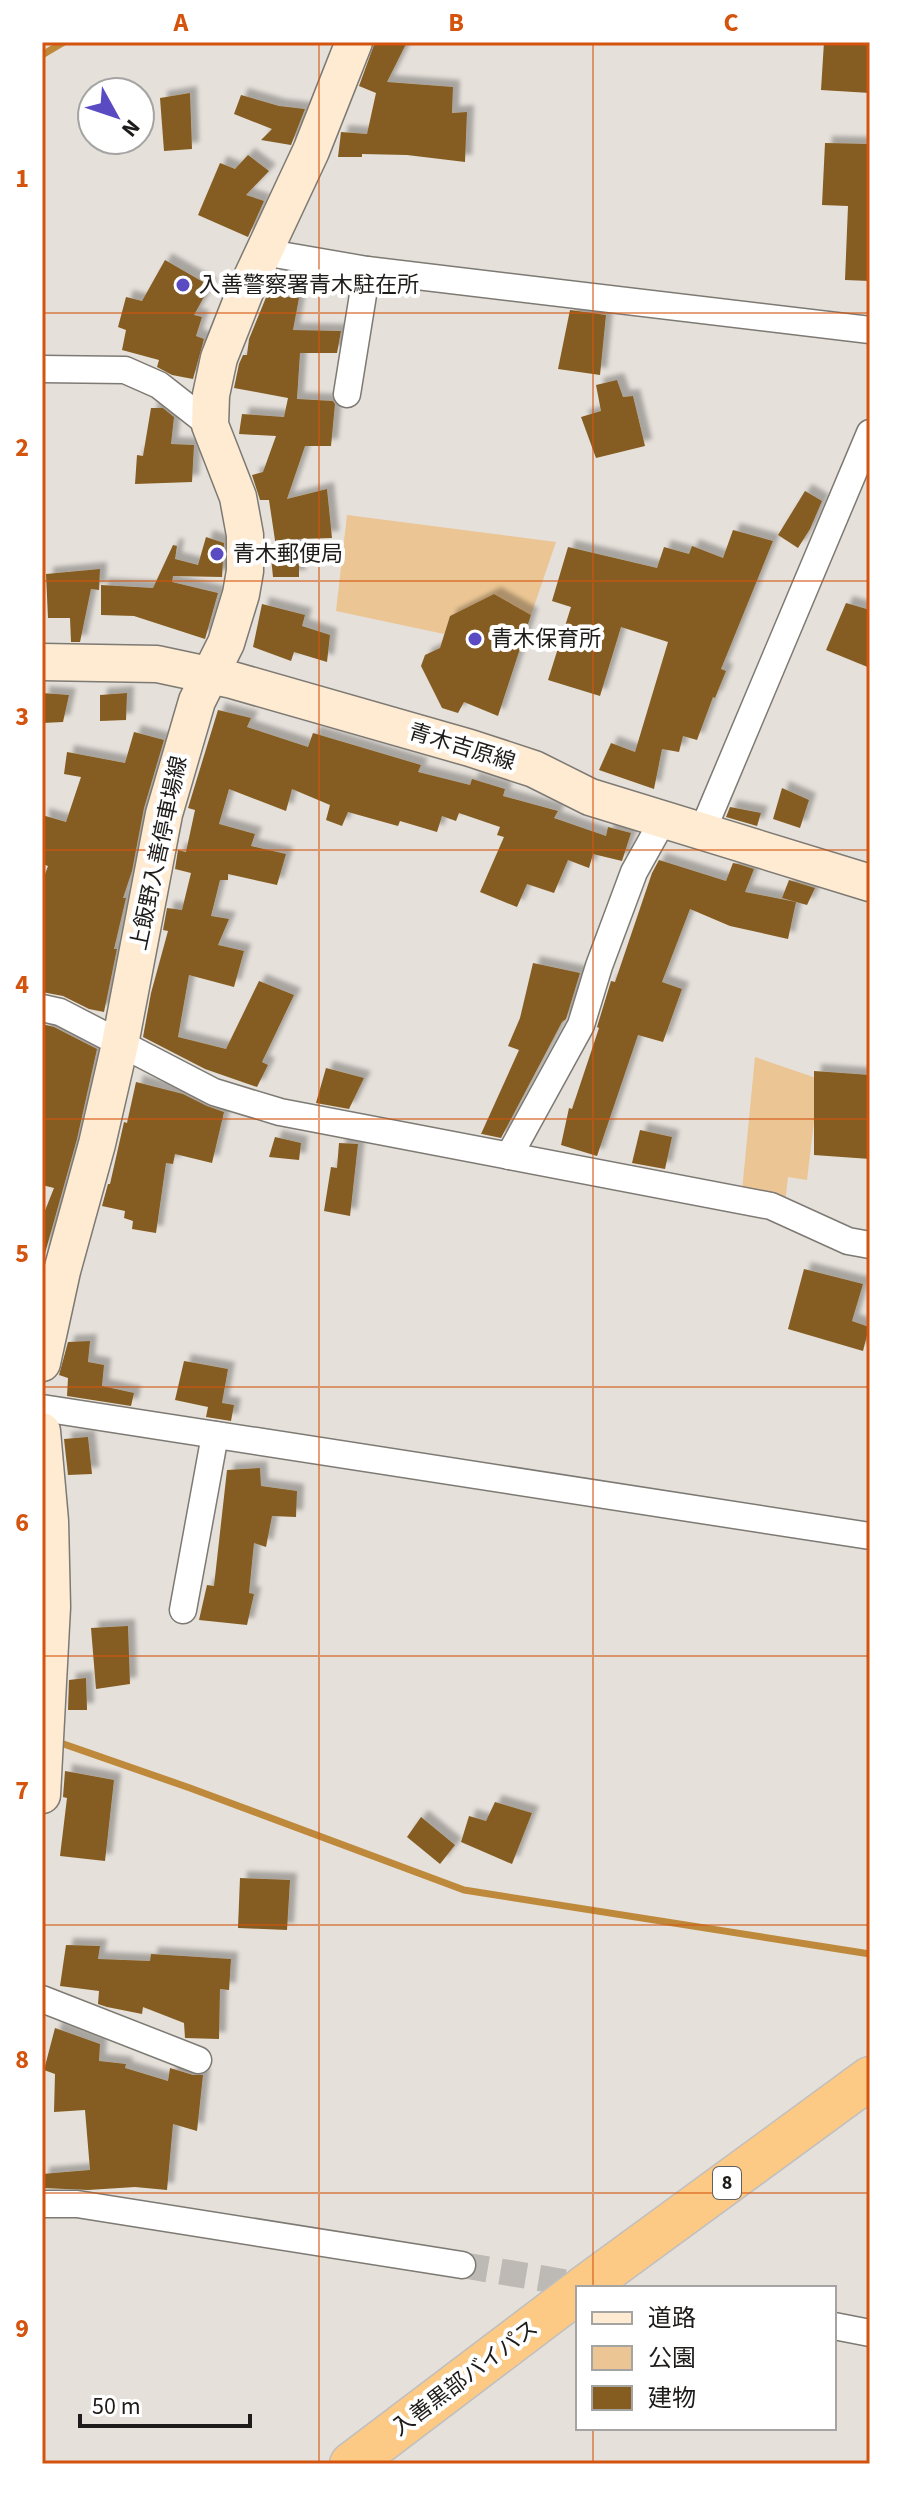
<svg xmlns="http://www.w3.org/2000/svg" width="912" height="2506" viewBox="0 0 912 2506" font-family="'Source Sans 3','Noto Sans JP',sans-serif">
	<defs>
		<filter id="shadow"><feDropShadow dx="7" dy="-7" stdDeviation="2" flood-color="#0004"/></filter>
	</defs>
	<rect width="100%" height="100%" fill="#e5e0da"/>
	<!-- green -->
	<g fill="#ebc593">
		<path d="M347,515l209,27 -25,73 -37,-21 -44,22 -6,18 -108,-23z"/>
		<path d="M755,1057l64,22 -12,101 -19,-3 -3,26 -43,-12z"/>
	</g>
	<g fill="none" stroke-linecap="round" stroke-linejoin="round">
		<!-- stream -->
		<g stroke="#bf893b" stroke-width="7">
			<path d="M42,55l22,-13"/>
			<path d="M55,1741l135,47 274,102 406,64"/>
		</g>
	</g>
	<!-- building -->
	<g fill="#855d20" filter="url(#shadow)">
		<path d="M375,42h32l-20,40 66,5 -1,26 15,-1 -2,50 -58,-7 -45,-1v3h-24l3,-25 26,2 9,-41 -17,-7z"/>
		<path d="M824,42h46v51l-49,-3z"/>
		<path d="M190,93l2,56 -28,2 -4,-53z"/>
		<path d="M241,95l38,11 26,3 -14,36 -30,-5 11,-11 -38,-15z"/>
		<path d="M825,143l45,1v137l-25,-1 3,-74 -26,-1z"/>
		<path d="M248,155l21,16 -23,24 18,6 -16,36 -50,-22 22,-52 15,6z"/>
		<path d="M165,260l45,26 -16,29 8,2 -6,19 8,3 -11,40 -21,-4 -15,-8 2,-7 -37,-10 4,-20 -8,-3 8,-30 16,4z"/>
		<path d="M267,295l32,3 -6,32 48,1 -4,22h-37l-3,46 36,2 2,3 -4,42h-26l-18,53 40,-10 5,49 -33,1v38h-26l-3,-29 6,-1 -7,-47h-9l-8,-25 11,-3 13,-36 -37,-2 3,-20 42,3 4,-19 -54,-10 5,-24 4,-9h4l2,-16z"/>
		<path d="M570,310l36,5 -6,60 -42,-6z"/>
		<path d="M617,380l6,17 10,-1 12,50 -49,12 -15,-41 20,-6 -5,-26z"/>
		<path d="M151,408h12l11,9 -3,27 23,1 -2,37 -57,2 2,-29 6,1z"/>
		<path d="M805,491l17,10 -12,28 -12,19 -20,-13z"/>
		<path d="M733,530l40,11 -52,128 5,2 -11,27 -2,-1 -16,43 -14,-4 -4,16 -17,-3 -8,40 -55,-19 12,-27 24,9 33,-110 -47,-15 -21,69 -52,-16 23,-73 -19,-6 16,-54 89,21 7,-21 25,7 3,-8 31,12z"/>
		<path d="M206,537l18,6 -2,34 -49,-1 -1,6 46,11 -13,46 -71,-23 -33,-1v-30l52,3 20,-43 4,1 -2,13 23,6z"/>
		<path d="M100,569l-1,21 -8,-1 -11,53h-9l-1,-24h-22l-2,-44z"/>
		<path d="M494,594l37,21 -33,101 -34,-14 -6,11 -16,-5 -21,-42 4,-11 15,-7 10,-32z"/>
		<path d="M846,603l24,7v58l-44,-18z"/>
		<path d="M262,604l43,11 -3,11 28,9 -3,27 -33,-10 -3,9 -38,-14z"/>
		<path d="M42,693l27,2 -6,27 -21,1z"/>
		<path d="M127,693l-1,27 -26,1v-26z"/>
		<path d="M218,710l33,8 -4,9 61,20 5,-14 108,32 -3,7 52,13 2,-6 33,10 -2,7 55,15 -4,7 52,18 2,-9 23,6 -9,28 -29,-7 -4,14 -21,-8 -14,33 -27,-9 -10,23 -37,-15 24,-55 -7,-2 3,-8 -41,-14 -3,8 -14,-5 -5,16 -37,-11 -2,5 -50,-14 -6,14 -16,-6 4,-15 -38,-16 -6,22 -57,-22 -10,35 36,10 -4,12 35,8 -9,31 -49,-11v6h-8l-9,36 18,3 -11,26 26,6 -10,36 -45,-12 -11,62 48,12 33,-68 35,14 -32,67 6,3 -11,22 -52,-18 -62,-32 8,-44 17,-62 -5,-1 4,-22 15,2 9,-37 -16,-4 3,-19 8,2 9,-42 -7,-2z"/>
		<path d="M134,732l30,8 -20,68 -12,63 -9,27h3l-12,51h3l-13,63 -15,-3 -26,-13 -21,-4v-110l6,-16 -6,-2v-49l24,7 15,-45 -17,-3 3,-22 58,11z"/>
		<path d="M782,788l27,12 -9,28 -27,-9z"/>
		<path d="M730,807l31,6 -4,13 -31,-9z"/>
		<path d="M659,860l67,21 7,-18 5,1 16,5 -9,23 51,10 -8,37 -58,-13 -40,-17 -28,73 20,7 -19,53 -25,-7 -41,121 -36,-11 8,-37 3,1 27,-81 -2,-1 14,-46 4,1 37,-109z"/>
		<path d="M789,880l26,8 -8,17 -25,-7z"/>
		<path d="M533,963l47,10 -14,46 -4,3 -61,116 -19,-4h-1l38,-84 -11,-4 12,-28z"/>
		<path d="M42,1024l12,3 43,22 -20,90 -35,125v-46l12,-30 -12,-3z"/>
		<path d="M326,1068l38,10 -15,31 -33,-6z"/>
		<path d="M814,1071l56,4v84l-56,-4z"/>
		<path d="M136,1082l47,12 24,12 17,6 -12,51 -37,-9 -2,10 -7,-1 -10,70 -24,-4 1,-8 -9,-3 1,-7 -23,-5 6,-22h2l14,-62 3,1z"/>
		<path d="M640,1130l32,7 -7,32 -33,-6z"/>
		<path d="M275,1137l26,6 -2,17 -30,-3z"/>
		<path d="M339,1143l19,1 -8,72 -26,-5 7,-44 6,1z"/>
		<path d="M804,1269l59,15 -11,37 17,6 -6,24 -75,-22z"/>
		<path d="M90,1341l-2,21 16,3 -2,21 32,7 -3,13 -64,-10 1,-18 -9,-3 9,-33z"/>
		<path d="M184,1361l44,8 -6,34 12,2 -3,16 -25,-4 2,-10 -33,-7z"/>
		<path d="M88,1437l4,37 -24,1 -4,-36z"/>
		<path d="M260,1468l1,18 36,5 -1,26 -24,-1 -6,31 -12,-4 -5,50 5,1 -7,31 -48,-5 8,-35 7,1 13,-116z"/>
		<path d="M128,1626l2,58 -34,5 -5,-61z"/>
		<path d="M86,1678l1,32h-19l1,-30z"/>
		<path d="M65,1771l49,9 -9,81 -45,-5 7,-58 -4,-1z"/>
		<path d="M495,1802l37,11 -20,51 -51,-22 8,-26 17,5z"/>
		<path d="M421,1817l34,28 -15,19 -33,-27z"/>
		<path d="M240,1878l50,2 -3,50 -49,-2z"/>
		<path d="M66,1945l34,1 -2,13 52,2 1,-7 80,5 -2,31 -9,-1 -1,50 -34,-1 -1,-15 -41,-16 -1,7 -35,-7 -9,-3 1,-13 -39,-5z"/>
		<path d="M55,2028l45,16 -1,17 27,3 -1,4 43,13 2,-13 23,7h10l-6,56 -24,-7 -6,66 -32,-3 -47,3 -46,-2v-14l48,-4 -5,-60 -31,2 1,-38 -11,-4z"/>
	</g>
	<g fill="none" stroke-linecap="round" stroke-linejoin="round">
		<!-- minor-tunnel -->
		<path stroke="#bdb9b4" stroke-width="26" stroke-dasharray="26 13" stroke-linecap="butt" d="M462,2265l131,22"/>
		<defs>
			<g id="minor">
				<path d="M263,252l104,18 503,60"/>
				<path d="M42,369l83,1 34,15 51,40"/>
				<path d="M347,394l20,-124"/>
				<path d="M702,832l168,-399"/>
				<path d="M42,1008l18,4 154,80 66,20 491,94 77,35 22,4"/>
				<path d="M509,1156l72,-131 18,-59 35,-94 29,-52"/>
				<path d="M42,1408l828,128"/>
				<path d="M183,1610l32,-175"/>
				<path d="M42,1999l156,61"/>
				<path d="M42,2204h35l385,61"/>
				<path d="M834,2326l36,7"/>
			</g>
			<g id="secondary">
				<path d="M42,662l115,2 75,16 238,68 64,21 56,28 280,86"/>
				<path d="M42,1363l20,-92 35,-127 23,-100 44,-230 33,-113 29,-58 15,-49 4,-23v-36l-7,-38 -28,-72 1,-30 8,-37 26,-66 66,-141 43,-109"/>
				<path d="M42,1431l8,90 2,86 -10,188"/>
			</g>
			<g id="trunk">
				<path d="M583,2288l287,-210"/>
				<path d="M351,2464l227,-172"/>
			</g>
		</defs>
		<!-- minor casing -->
		<use href="#minor" stroke="#7d7973" stroke-width="29"/>
		<!-- secondary casing -->
		<use href="#secondary" stroke="#7d7973" stroke-width="39"/>
		<!-- trunk casing -->
		<use href="#trunk" stroke="#c0bfbf" stroke-width="45"/>
		<!-- minor -->
		<use href="#minor" stroke="#fff" stroke-width="26"/>
		<!-- secondary -->
		<use href="#secondary" stroke="#feebd1" stroke-width="36"/>
		<!-- trunk -->
		<use href="#trunk" stroke="#fcca84" stroke-width="42"/>
	</g>
	<!-- grid -->
	<path fill="none" stroke="#d4530d" stroke-width="2" stroke-opacity="0.55" d="M319,42v2422M593,42v2246M42,313h828M42,581h828M42,850h828M42,1119h828M42,1387h828M42,1656h828M42,1925h828M42,2193h828M593,2428v36"/>
	<!-- markers -->
	<g fill="#5a4bc3" stroke="#fff" stroke-width="3">
		<circle cx="183" cy="285" r="8"/>
		<circle cx="217" cy="554" r="8"/>
		<circle cx="475" cy="639" r="8"/>
	</g>
	<g text-anchor="middle" dominant-baseline="central" stroke-width="8" stroke-linejoin="round" paint-order="stroke">
		<!-- shield labels -->
		<rect fill="#fff" stroke="#62605f" stroke-width="2" x="713" y="2167" width="28" height="32" rx="6"/>
		<g font-size="20" font-weight="bold" fill="#1e1c1a">
			<text x="727" y="2183">8</text>
		</g>
		<!-- poi labels -->
		<g font-size="22" fill="#1e1c1a" stroke="#fff" text-anchor="start">
			<text x="199" y="285">入善警察署青木駐在所</text>
			<text x="233" y="554">青木郵便局</text>
			<text x="491" y="639">青木保育所</text>
		</g>
		<!-- street labels -->
		<g font-size="22" fill="#1e1c1a" stroke="#fff">
			<text transform="translate(462 747) rotate(17)">青木吉原線</text>
			<text transform="translate(159 853) rotate(-78)">上飯野入善停車場線</text>
			<text transform="translate(465 2378) rotate(-37)">入善黒部バイパス</text>
		</g>
	</g>
	<!-- border -->
	<rect width="912" height="2506" fill="none" stroke="#ffffff" stroke-width="88"/>
	<!-- legend -->
	<rect x="576" y="2286" width="260" height="144" fill="#ffffff" stroke="#a5a4a3" stroke-width="2"/>
	<rect x="592" y="2312" width="40" height="12" fill="#feebd1" stroke="#a5a4a3" stroke-width="2"/>
	<text x="648" y="2326" font-size="24" fill="#1e1c1a">道路</text>
	<rect x="592" y="2346" width="40" height="24" fill="#ebc593" stroke="#a5a4a3" stroke-width="2"/>
	<text x="648" y="2366" font-size="24" fill="#1e1c1a">公園</text>
	<rect x="592" y="2386" width="40" height="24" fill="#855d20" stroke="#a5a4a3" stroke-width="2"/>
	<text x="648" y="2406" font-size="24" fill="#1e1c1a">建物</text>
	<!-- north arrow -->
	<g transform="translate(116 116) rotate(130)"><circle r="38" fill="#ffffff" stroke="#a5a4a3" stroke-width="2"/>
	<path d="M0-6L14 30L0 20L-14 30Z" fill="#5a4bc3"/>
	<text y="-12" font-size="22" font-weight="bold" text-anchor="middle" fill="#1e1c1a">N</text>
	</g>
	<!-- scale -->
	<path d="M80 2414v12h170v-12" fill="none" stroke="#1e1c1a" stroke-width="4"/>
	<text x="92" y="2414" font-size="24" fill="#1e1c1a" stroke="#ffffff" stroke-width="6" paint-order="stroke">50 m</text>
	<rect x="44" y="44" width="824" height="2418" fill="none" stroke="#d4530d" stroke-width="3"/>
	<g font-size="26" text-anchor="middle" font-weight="bold" fill="#d4530d">
		<text x="181" y="31">A</text>
		<text x="456" y="31">B</text>
		<text x="731" y="31">C</text>
		<text x="22" y="187">1</text>
		<text x="22" y="456">2</text>
		<text x="22" y="725">3</text>
		<text x="22" y="993">4</text>
		<text x="22" y="1262">5</text>
		<text x="22" y="1531">6</text>
		<text x="22" y="1799">7</text>
		<text x="22" y="2068">8</text>
		<text x="22" y="2337">9</text>
	</g>
</svg>
